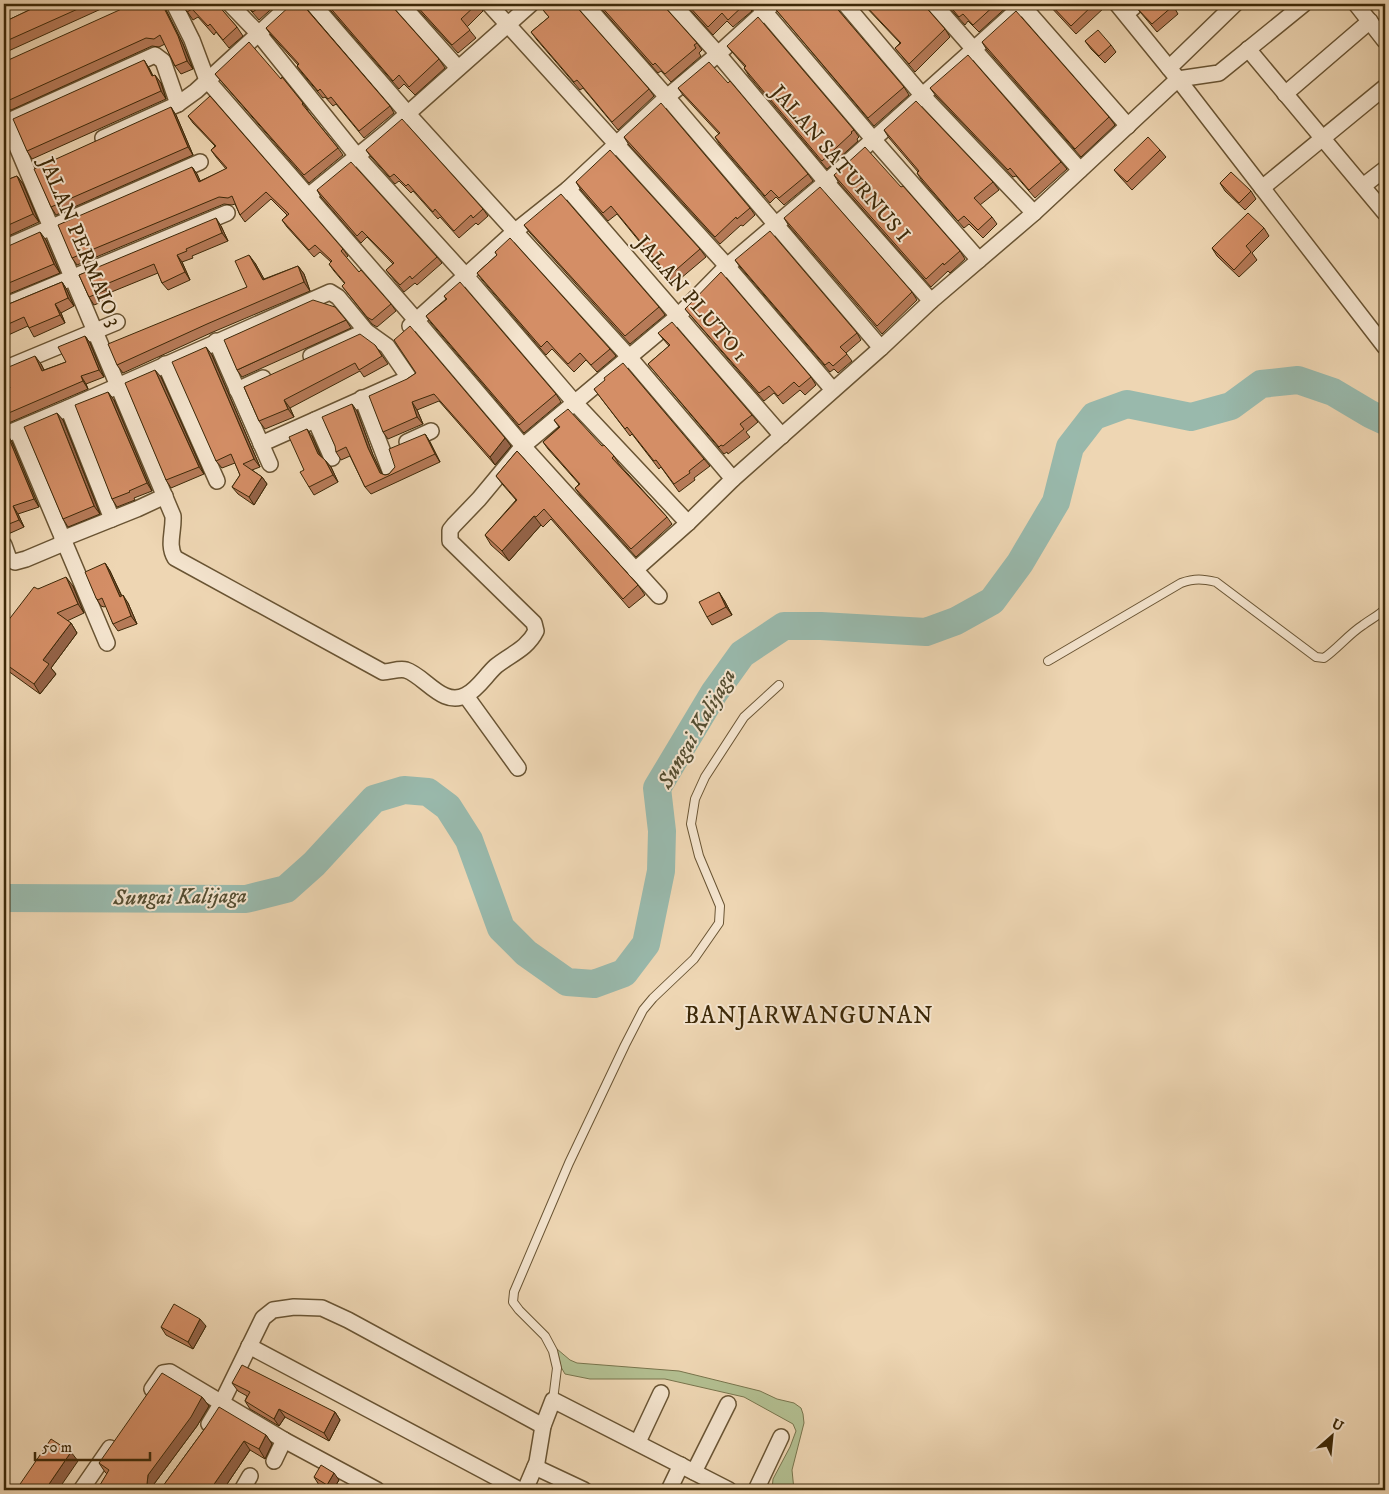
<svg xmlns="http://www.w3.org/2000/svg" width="1389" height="1494" viewBox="0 0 1389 1494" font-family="'IM FELL DW Pica',serif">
	<rect width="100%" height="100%" fill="#eed6b3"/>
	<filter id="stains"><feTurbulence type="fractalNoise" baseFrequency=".004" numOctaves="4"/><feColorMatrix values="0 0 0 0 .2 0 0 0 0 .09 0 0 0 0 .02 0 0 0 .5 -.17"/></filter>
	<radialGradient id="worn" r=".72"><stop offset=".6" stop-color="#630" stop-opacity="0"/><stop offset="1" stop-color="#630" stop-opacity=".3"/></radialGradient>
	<!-- green -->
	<path fill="#b3bf91" stroke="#78744c" d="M557,1349l13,11 7,3 102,8 81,20 17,8 17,4 7,5 2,6 1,9 -12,47 2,20h-22l1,-11 17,-32 6,-16 -3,-7 -49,-27 -79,-18h-75l-25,-5 -4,-7z"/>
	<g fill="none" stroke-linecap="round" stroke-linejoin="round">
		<!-- river -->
		<path stroke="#99b9ac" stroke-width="28" d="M4,898l242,1 40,-10 28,-25 60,-65 30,-9 24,2 20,15 21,33 32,88 25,25 41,29 27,2 30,-11 22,-29 15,-73 1,-40 -5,-43 57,-95 28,-39 42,-28h37l105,6 30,-11 36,-20 28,-38 36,-61 14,-55 24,-31 33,-12 64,13 40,-11 30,-22 37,-4 35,12 37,22 15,7"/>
		<defs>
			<g id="lane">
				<path d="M1048,661l133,-78c14,-5 22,-4 35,-1l100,75 8,1c14,-10 25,-24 39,-33 8,-6 15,-9 22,-16"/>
				<path d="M553,1400l4,-32 -4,-17 -8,-15 -26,-26 -6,-8 1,-10 55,-129 56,-118 18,-35 10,-12 41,-39 25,-36 1,-17 -21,-50 -8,-32 4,-25 10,-22 39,-60 35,-32"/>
			</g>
			<g id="street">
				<path d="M174,4l18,36 15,40 209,240 107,126 136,150"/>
				<path d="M230,4l28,29 99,123 109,120 109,127 113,120"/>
				<path d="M313,4l95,110 222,244 103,121"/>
				<path d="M401,4l57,64"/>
				<path d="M489,4l238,262 106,124"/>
				<path d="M585,4l82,93 214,251"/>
				<path d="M673,4l45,50 108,128 105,119"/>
				<path d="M845,4l77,91 112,118"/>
				<path d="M934,4l146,166"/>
				<path d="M1021,4l107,122"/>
				<path d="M1117,4l61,75 207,268"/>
				<path d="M1356,4l29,37"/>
				<path d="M759,5l114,134 106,121"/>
				<path d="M1126,14l11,-10"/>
				<path d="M1248,49l137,164"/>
				<path d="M1169,68l66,-64"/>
				<path d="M1285,94l85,-73"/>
				<path d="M4,116l169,400c1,15 -6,29 2,42l208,114c7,0 16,-4 23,-2 19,6 37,38 60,25 12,-6 20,-20 30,-29 15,-12 31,-17 40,-35l-2,-8 -84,-82v-11l4,-5 25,-26 44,-53 154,-129 50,-51 99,-84 198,-178"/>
				<path d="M4,123l151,-68 8,6 15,43"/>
				<path d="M103,138l75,-34 18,-13 95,-87"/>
				<path d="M1363,186l22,-17"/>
				<path d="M1262,188l123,-101"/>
				<path d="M568,189l214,247"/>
				<path d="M308,196l80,-65 143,-127"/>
				<path d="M4,248l196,-86"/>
				<path d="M4,306l223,-93"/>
				<path d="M410,326l104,-94 54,-43 99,-92 51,-43 55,-50"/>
				<path d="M216,341l54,123"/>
				<path d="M311,356l55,-25"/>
				<path d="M165,364l52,117"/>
				<path d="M4,369l113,-47"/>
				<path d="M237,390l26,-12"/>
				<path d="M362,398l29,75"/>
				<path d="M68,408l44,111"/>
				<path d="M315,420l17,38"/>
				<path d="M17,430l90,213"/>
				<path d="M4,435l64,-27 262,-116 8,5 28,34 21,15 22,32 -148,66"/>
				<path d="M407,442l24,-11"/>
				<path d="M62,539l75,-30 28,-13"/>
				<path d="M4,545l5,14 6,3 11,-3 38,-16"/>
				<path d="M635,570l53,-47 45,-44 148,-131 50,-47 103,-88 144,-134 41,-6 85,-69"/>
				<path d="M466,696l52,72"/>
				<path d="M249,1346l271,144"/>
				<path d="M152,1389l11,-16 7,-1 114,68 93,50"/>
				<path d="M209,1424l12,-20 42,-86 10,-8 21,-3 28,1 26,12 195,106"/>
				<path d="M638,1442l23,-49"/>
				<path d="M274,1461l10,-21"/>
				<path d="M535,1467l49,23"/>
				<path d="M694,1472l34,-68"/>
				<path d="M81,1490l29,-42"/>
				<path d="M242,1490l8,-14"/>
				<path d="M525,1490l12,-28 6,-36 10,-26 176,90"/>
				<path d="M669,1490l12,-25"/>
				<path d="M756,1490l25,-53"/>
			</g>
		</defs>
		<!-- lane casing -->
		<use href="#lane" stroke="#695433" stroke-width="10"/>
		<!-- street casing -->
		<use href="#street" stroke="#695433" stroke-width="18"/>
		<!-- lane -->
		<use href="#lane" stroke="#f4e4ce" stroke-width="8"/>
		<!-- street -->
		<use href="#street" stroke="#f4e4ce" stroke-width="15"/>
	</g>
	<!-- wall -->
	<g fill="#b67a58" stroke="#3d2908">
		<path d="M42,4h70l-108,49v-31z"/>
		<path d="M182,4h39l-1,4 17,19 6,9 -14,12 -13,-16 -2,3 -16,-18 -5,3z"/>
		<path d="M245,4h32l-18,16z"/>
		<path d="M305,4l1,4 84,98 4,7 -30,25 -28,-34 -3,2 -8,-9 -2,1 -21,-25 -5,-7 1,-1 -27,-30 -5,-7z"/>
		<path d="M325,4h67v3l47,52 6,9 -30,27 -11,-11 -5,5z"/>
		<path d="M413,4h67v2l3,5 -16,16 9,11 -18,15z"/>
		<path d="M538,4l39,4 72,81 5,7 -36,34 -35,-42 -3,2 -43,-50 -6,-8 18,-15z"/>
		<path d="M597,4h67l1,4 32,35 5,7 -3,3 2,3 -30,26 -10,-11 -3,2z"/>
		<path d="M685,4h65l2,7 -19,16 -6,-6 -14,14z"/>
		<path d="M863,4h62l1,4 19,21 5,8 -35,35 -20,-24 5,-5z"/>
		<path d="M946,4h64l-31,28 -11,-11 -3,4z"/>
		<path d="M1048,4h54l3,3 -29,27z"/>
		<path d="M1137,4h40l-3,3 4,7 -21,18 -16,-19 -6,-7z"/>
		<path d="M772,5l132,82 5,8 -35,31 -96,-114z"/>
		<path d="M165,8l18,36 10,25 -12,5 -6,-8 -10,-22 -6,3 -7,-1 -141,64 -5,-3h-2v-45z"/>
		<path d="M1085,41l26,4 5,7 -11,11 -14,-14z"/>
		<path d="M982,42l127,75 6,8 -34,32 -94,-107z"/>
		<path d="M727,46l127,84 5,7 -2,2 1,2 -31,28 -78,-93 -5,-8 1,-1z"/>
		<path d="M149,68l4,8 8,7 5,16 -134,60 -5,-8z"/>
		<path d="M215,74l66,5 22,24 5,7v1l30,37 5,7 -34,28 -88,-102z"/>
		<path d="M678,88l130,86 5,7 -29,24 -8,-8 -6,6 -50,-58 -5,-8 4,-3 -36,-39z"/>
		<path d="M930,88l131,74 6,7 -32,29 -19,-22 -3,1 -77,-81z"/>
		<path d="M176,115l17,40 -137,60 -5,-8z"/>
		<path d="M188,116l155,133 5,7 -2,2 13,14 32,32 5,7 -19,16 -5,-3 -30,-38 3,-2 -11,-13 -5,-7 2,-2 -11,-10 -6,5 -27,-30 -5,-7 5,-5 -16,-16 -26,23 -5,-7 -5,-11 -3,1 -8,-1 -147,61 -5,-7 120,-91 5,7 3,7 26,-12 -10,-12 -5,-7 4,-4 -22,-23z"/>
		<path d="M884,130l109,52 6,8 -19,15 12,12 5,7 -14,14 -14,-14 -5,4 -42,-47 -5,-8 1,-1 -29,-34z"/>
		<path d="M624,137l126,71 5,7 -12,11 -2,-1 -21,19 -91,-99z"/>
		<path d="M366,150l117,59 5,7 -10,9 -2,-2 -17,15 -19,-21 -2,2 -25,-28 -2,2 -12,-12 -4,3 -24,-27z"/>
		<path d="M1160,150l6,7 -34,33 -12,-13 -6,-7z"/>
		<path d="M834,175l67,12 59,64 5,8 -15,14 -2,-2 -17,16 -92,-104z"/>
		<path d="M17,176l6,8 16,38 -35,16v-57z"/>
		<path d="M576,182l124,67 6,8 -32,27 -57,-70 -9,7 -27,-31z"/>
		<path d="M1220,183l31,8 5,8 -11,11 -20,-19z"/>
		<path d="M317,190l120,67 5,6 -25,22 -2,-2 -11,9 -18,-22 7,-6 -26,-27 -6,6 -40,-46z"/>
		<path d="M784,218l128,74 5,8 -35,34 -93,-108z"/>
		<path d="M524,225l135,82 6,8 -35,29 -100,-111z"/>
		<path d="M221,226l7,15 -36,15 1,2 -11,4 8,18 -22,10 -6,-7 -4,-10 -49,20 3,5 -18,7 -5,-8 -10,-22z"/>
		<path d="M1264,228l5,8 -17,17 5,7 -18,17 -22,-21 -5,-8z"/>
		<path d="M46,240l14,33 -56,23v-48z"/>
		<path d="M495,252l115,97 6,7 -19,16 -11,-12 -12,12 -22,-23 -6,6 -64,-75 -5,-7 20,-18z"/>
		<path d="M735,260l122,73 4,7 -15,13 6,8 -14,12 -4,-4 -4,3 -90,-105z"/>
		<path d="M255,263l9,16 34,-13 6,8 6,17 -97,41 -90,41 -6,-8 130,-78z"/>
		<path d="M62,282l5,8 7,16 -13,7 4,10 -31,14 -6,-11 -24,11v-31z"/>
		<path d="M444,296l112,98 5,8 -37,31 -93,-110 -5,-7 20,-17z"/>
		<path d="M685,309l126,68 5,8 -11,10 -5,-5 -17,14 -9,-11 -10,8 -73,-85z"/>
		<path d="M346,320l5,8 -109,49 -5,-7z"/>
		<path d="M658,333l94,82 6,7 -12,10 4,5 -22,17 -1,-2 -3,2 -70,-83 -6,-7 21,-18z"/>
		<path d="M85,336l5,7 14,34 -18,7 2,5 -84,36v-35l6,-2 31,-24 3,6 22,-8z"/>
		<path d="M375,345l13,19 -24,13 -4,-6 -70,37 4,9 -29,12 -6,-8 -15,-34z"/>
		<path d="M212,355l48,112 -8,3 10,7 5,7 -13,21 -16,-11 -6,-7 8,-12 -5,-12 -13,5 -6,-7z"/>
		<path d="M416,373l95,73 -16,19 -56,-64 -22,9 6,14 -35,15 -5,-7 24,-53z"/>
		<path d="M161,377l43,97 -33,14 -5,-8z"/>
		<path d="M594,389l110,70 6,7 -16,12 1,2 -16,12 -18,-25 -2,2 -27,-35 -2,2z"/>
		<path d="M114,400l38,91 -18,7 1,2 -18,7 -5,-8z"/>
		<path d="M357,411l16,44 9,19 3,1 4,-1 36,-40 5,8 10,20 -69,32 -6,-7 -15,-31 -9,4 -5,-8z"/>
		<path d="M63,420l37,94 -32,13 -5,-8z"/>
		<path d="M554,420l48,26 12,10 5,8 48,53 5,7 -36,33 -56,-62 -5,-7 4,-4 -31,-35 -5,-7 16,-15z"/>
		<path d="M4,435l8,7 27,65 -21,7 6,13 -18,8 -2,-4z"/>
		<path d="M312,436l9,20 10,11 7,15 -24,13 -5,-8 -5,-17z"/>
		<path d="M517,451l121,134 7,10 -16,13 -78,-89 -8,8 -2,-2 -32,36 -18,-16 -6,-10 31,-35 -13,-15 -7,-9z"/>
		<path d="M105,563l5,8 12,25 6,7 9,21 -19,7 -5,-7 -7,-18 -2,1 -3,-1 -5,-8z"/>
		<path d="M73,586l11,27 -17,8 4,2 6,10 -26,35 5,6 -16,20 -36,-26v-42l34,-37z"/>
		<path d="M724,600l8,15 -20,10 -5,-8z"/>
		<path d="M206,1326l-13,23 -27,-14 -5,-8z"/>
		<path d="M232,1383l103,29 5,8 -11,21 -44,-24 -6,9 -29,-17 -5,-8 2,-5 -9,-5z"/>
		<path d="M202,1397l7,9 -12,20 -43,58v5l5,1 4,-4 43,-59 60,8 6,9 -7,15 -15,-9 -27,40h-126l10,-16 -2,-2 -6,-9z"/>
		<path d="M314,1477l25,3 -6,10h-4l-10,-5z"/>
	</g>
	<!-- shaded-wall -->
	<g fill="#946347" stroke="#3d2908">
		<path d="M162,4h4l-1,4 18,36 10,25 -6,-8z"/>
		<path d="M216,4h5l-1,5z"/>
		<path d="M747,4h3l2,7z"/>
		<path d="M144,60l5,8 8,16 -5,-8z"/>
		<path d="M155,75l6,8 5,16 -5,-8z"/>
		<path d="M171,107l5,8 17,40 -5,-8z"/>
		<path d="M192,167l5,7 7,15 -5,-7z"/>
		<path d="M17,176l6,8 16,38 -6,-8z"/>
		<path d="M216,218l5,8 7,15 -6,-8z"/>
		<path d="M40,232l6,8 14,33 -6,-9z"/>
		<path d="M177,255l5,7 8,18 -5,-8z"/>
		<path d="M249,255l6,8 14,25 -6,-8z"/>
		<path d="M298,266l6,8 6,17 -6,-9z"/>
		<path d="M62,282l5,8 7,16 -6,-8z"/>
		<path d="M104,285l5,8 3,5 -6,-8z"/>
		<path d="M55,304l6,9 4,10 -5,-8z"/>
		<path d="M85,336l5,7 14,34 -5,-7z"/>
		<path d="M206,347l6,8 48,112 -6,-8z"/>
		<path d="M35,356l6,8 7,14 -6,-7z"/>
		<path d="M155,370l6,7 43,97 -5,-7z"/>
		<path d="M81,376l5,8 2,5 -5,-8z"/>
		<path d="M108,392l6,8 38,91 -5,-8z"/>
		<path d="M284,400l6,8 4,9 -6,-8z"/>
		<path d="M412,402l5,8 6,14 -6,-7z"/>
		<path d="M352,404l5,7 16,44 11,23 -4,-5 -12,-25z"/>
		<path d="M57,413l6,7 37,94 -6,-8z"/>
		<path d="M307,429l5,7 11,26 -5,-8z"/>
		<path d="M7,434l5,8 27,65 -5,-8z"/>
		<path d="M425,434l5,8 10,20 -5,-8z"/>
		<path d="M505,438l6,8 -16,19 -5,-8z"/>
		<path d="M325,460l6,7 7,15 -5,-7z"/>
		<path d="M262,477l5,7 -13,21 -5,-8z"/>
		<path d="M13,506l5,8 6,13 -5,-7z"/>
		<path d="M534,516l7,9 -32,36 -7,-10z"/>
		<path d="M105,563l5,8 15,33 -5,-7z"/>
		<path d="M66,577l7,9 11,27 -6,-9z"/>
		<path d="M719,592l5,8 8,15 -6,-8z"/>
		<path d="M123,595l5,8 9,21 -6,-8z"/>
		<path d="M71,623l6,10 -26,35 5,6 -16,20 -6,-10 9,-24z"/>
		<path d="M200,1319l6,7 -13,23 -5,-7z"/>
		<path d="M202,1397l7,9 -12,20 -43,58v6h-3l-4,-6 1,-9z"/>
		<path d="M279,1409l6,8 -6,9 -5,-7z"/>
		<path d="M335,1412l5,8 -11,21 -5,-8z"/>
		<path d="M266,1435l6,9 -7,15 -6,-10z"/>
		<path d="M244,1441l6,9 -27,40h-13z"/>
		<path d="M71,1452l7,9 -20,29h-13z"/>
		<path d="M334,1473l5,7 -6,10h-2l-4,-5z"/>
	</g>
	<!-- building -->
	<g fill="#d48e66" stroke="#3d2908">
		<path d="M42,4h47l-85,38v-20z"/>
		<path d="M130,4h32l16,32 9,25 -12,5 -15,-31 -6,4 -8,-1 -141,64 -1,-1v-39l122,-55z"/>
		<path d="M182,4h35l20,23 -14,13 -13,-16 -2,2 -16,-17 -5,3z"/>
		<path d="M246,4h17l-10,8z"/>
		<path d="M292,4h10l88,102 -31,25 -28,-34 -3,2 -8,-10 -2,2 -21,-25 2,-2 -33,-36z"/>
		<path d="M327,4h63l49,55 -30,28 -10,-12 -6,6z"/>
		<path d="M415,4h62l-16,15 9,11 -18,15z"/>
		<path d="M538,4h36l75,85 -37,33 -35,-42 -3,2 -43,-50 18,-15z"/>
		<path d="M599,4h63l35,39 -3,2 2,3 -31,26 -10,-11 -2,2z"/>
		<path d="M687,4h58l-17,16 -6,-7 -14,14z"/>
		<path d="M773,4h60l71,83 -36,31 -96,-113z"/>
		<path d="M864,4h59l22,25 -36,35 -14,-16 6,-5z"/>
		<path d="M948,4h48l-23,21 -10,-11 -4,3z"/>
		<path d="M1050,4h44l-23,22z"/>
		<path d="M1137,4h34l2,2 -21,18 -17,-18z"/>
		<path d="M1016,11l93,106 -34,32 -93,-107z"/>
		<path d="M758,17l96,113 -3,2 1,1 -30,28 -78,-93 2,-2 -19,-20z"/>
		<path d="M1098,30l13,15 -12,11 -14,-15z"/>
		<path d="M249,42l32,37 1,-2 21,26 -1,1 36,44 -34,27 -89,-101z"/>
		<path d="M968,55l93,107 -32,28 -19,-22 -2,2 -78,-82z"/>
		<path d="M144,60l8,16 3,-1 6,16 -134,60 -14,-32z"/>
		<path d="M709,62l19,21 2,-2 78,93 -29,24 -8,-8 -6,6 -50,-59 5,-4 -42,-45z"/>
		<path d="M210,96l133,153 -2,2 18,21 2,-2 30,34 -19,16 -5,-3 -25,-31 3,-3 -16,-19 3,-3 -17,-16 -6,5 -27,-30 7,-6 -23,-22 -26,23 -8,-19 -4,2 -9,-1 -147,61 -14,-33 134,-58 7,15 28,-14 -16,-18 5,-4 -28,-30z"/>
		<path d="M916,101l77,81 -19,16 18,19 -14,13 -14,-14 -6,5 -41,-48 2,-2 -35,-41z"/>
		<path d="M661,103l89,105 -13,11 -1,-2 -21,20 -91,-100z"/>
		<path d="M171,107l17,40 -137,60 -17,-38z"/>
		<path d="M402,119l81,90 -10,9 -2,-3 -17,16 -19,-22 -2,3 -25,-28 -2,2 -12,-12 -4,3 -24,-27z"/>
		<path d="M1148,137l12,13 -33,32 -13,-12z"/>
		<path d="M865,147l36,40 2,-1 57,65 -16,14 -1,-2 -17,16 -92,-104z"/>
		<path d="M610,150l90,99 -31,27 -58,-70 -8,7 -27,-31z"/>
		<path d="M351,162l86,95 -25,22 -2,-3 -10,9 -14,-15 8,-7 -32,-32 -5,5 -40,-46z"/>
		<path d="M1231,172l20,19 -12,12 -19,-20z"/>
		<path d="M17,176l16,38 -29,13v-46z"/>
		<path d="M820,187l92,105 -35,34 -93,-108z"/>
		<path d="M561,194l98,113 -34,29 -101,-111z"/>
		<path d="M1248,213l16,15 -18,18 5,6 -17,18 -22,-22z"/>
		<path d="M216,218l6,15 -36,16 1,2 -10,4 8,17 -23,11 -8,-19 -50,21 2,5 -17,7 -10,-22z"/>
		<path d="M770,231l87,102 -17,14 7,7 -14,12 -4,-4 -4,3 -90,-105z"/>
		<path d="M40,232l14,32 -50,21v-37z"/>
		<path d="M510,238l100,111 -19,16 -11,-12 -12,11 -21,-23 -6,6 -64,-74 20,-18 -2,-3z"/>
		<path d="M249,255l14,25 35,-14 6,16 -97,42 -90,41 -9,-21 139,-57 -12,-26z"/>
		<path d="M721,272l90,105 -12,10 -5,-5 -16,14 -9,-10 -10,7 -74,-84z"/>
		<path d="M62,282l6,16 -13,6 5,11 -31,13 -5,-11 -20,9v-20z"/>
		<path d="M460,282l96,112 -37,31 -93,-109 21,-17 -3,-3z"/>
		<path d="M313,300l22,7 11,13 -109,50 -13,-30z"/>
		<path d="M672,322l80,93 -12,9 4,5 -21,17 -2,-1 -2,2 -71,-83 22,-19 -12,-12z"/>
		<path d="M410,326l95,112 -15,19 -56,-63 -22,8 5,15 -34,15 -14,-36 38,-17 9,-6 -22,-33z"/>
		<path d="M360,334l15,11 7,11 -23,14 -4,-7 -71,37 4,9 -29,12 -15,-34z"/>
		<path d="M85,336l14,34 -18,6 2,5 -79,34v-25l6,-2 -6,-13v-6l31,-13 7,15 24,-9 -8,-15z"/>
		<path d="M206,347l48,112 -11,5 19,13 -13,20 -17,-10 8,-12 -9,-21 -15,7 -44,-99z"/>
		<path d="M623,363l81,96 -15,12 1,2 -16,11 -18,-24 -2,1 -27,-34 -2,2 -31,-40 11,-9 -1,-2z"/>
		<path d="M155,370l44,97 -33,13 -41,-97z"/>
		<path d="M108,392l39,91 -18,8 1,1 -18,7 -37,-94z"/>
		<path d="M352,404l16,44 12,25 5,2 4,-1 6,-7 -6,-18 36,-15 10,20 -70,33 -19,-40 -10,5 -1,-6 -13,-29z"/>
		<path d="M568,409l34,37 2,-1 10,11 -2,2 55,59 -36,32 -56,-61 5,-4 -37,-42 17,-15 -6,-7z"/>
		<path d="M57,413l37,93 -31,13 -39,-92z"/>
		<path d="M307,429l11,25 7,6 8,15 -24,12 -9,-15 4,-2 -15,-33z"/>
		<path d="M7,434l27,65 -21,7 6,14 -15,6v-91z"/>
		<path d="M517,451l121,134 -15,14 -79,-90 -8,8 -2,-1 -32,35 -17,-16 32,-35 -21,-24z"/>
		<path d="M105,563l15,34 3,-2 8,21 -18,8 -11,-26 -4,2 -2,-2 -11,-26z"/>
		<path d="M66,577l12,27 -21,9 14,10 -28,37 6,4 -15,20 -30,-21v-37l30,-39 4,2z"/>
		<path d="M719,592l7,15 -19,10 -8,-15z"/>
		<path d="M174,1304l26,15 -12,23 -27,-15z"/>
		<path d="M242,1365l93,47 -11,21 -45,-24 -5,10 -29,-18 5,-9 -18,-9z"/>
		<path d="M162,1373l40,24 -11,20 -43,58 -1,9 4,5 8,1 4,-4 43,-59 13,-20 47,28 -7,14 -15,-8 -34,49h-113l12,-20 -10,-7z"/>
		<path d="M51,1439l20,13 -26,38h-29z"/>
		<path d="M321,1465l13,8 -7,12 -13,-8z"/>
	</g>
	<g text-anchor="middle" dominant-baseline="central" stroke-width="4" stroke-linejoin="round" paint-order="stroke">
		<!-- street labels -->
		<g font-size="21" fill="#3d2908" stroke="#f4e4ce">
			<text transform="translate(840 164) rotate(49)">JALAN SATURNUS I</text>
			<text transform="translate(80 242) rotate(67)">JALAN PERMAIO 3</text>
			<text transform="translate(691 299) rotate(49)">JALAN PLUTO 1</text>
		</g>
		<!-- water labels -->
		<g font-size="22" font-style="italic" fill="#544d31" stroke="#f4e4ce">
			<text transform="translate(697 729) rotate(-60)">Sungai Kalijaga</text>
			<text transform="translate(180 897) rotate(-1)">Sungai Kalijaga</text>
		</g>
		<!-- quarter labels -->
		<g font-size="24" letter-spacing="1" fill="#3d2908" stroke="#f4e4ce">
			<text x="809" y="1016">BANJARWANGUNAN</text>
		</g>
	</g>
	<!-- margin -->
	<rect width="1389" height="1494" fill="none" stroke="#eed6b3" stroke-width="20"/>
	<rect x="5" y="5" width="1379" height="1484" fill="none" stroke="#3d2908" stroke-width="2.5"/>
	<rect x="10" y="10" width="1369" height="1474" fill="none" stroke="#3d2908"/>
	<!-- north arrow -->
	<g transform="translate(1332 1436) rotate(27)" stroke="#f4e4ce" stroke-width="4" paint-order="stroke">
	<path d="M0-4L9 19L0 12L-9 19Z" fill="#3d2908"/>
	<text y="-8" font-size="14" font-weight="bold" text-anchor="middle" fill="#3d2908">U</text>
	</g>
	<!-- scale -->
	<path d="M35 1452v8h115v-8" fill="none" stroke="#3d2908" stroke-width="2.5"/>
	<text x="42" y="1452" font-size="15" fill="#3d2908" stroke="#f4e4ce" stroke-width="4" paint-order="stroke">50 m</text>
	<rect width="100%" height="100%" filter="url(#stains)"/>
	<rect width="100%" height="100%" fill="url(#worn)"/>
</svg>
